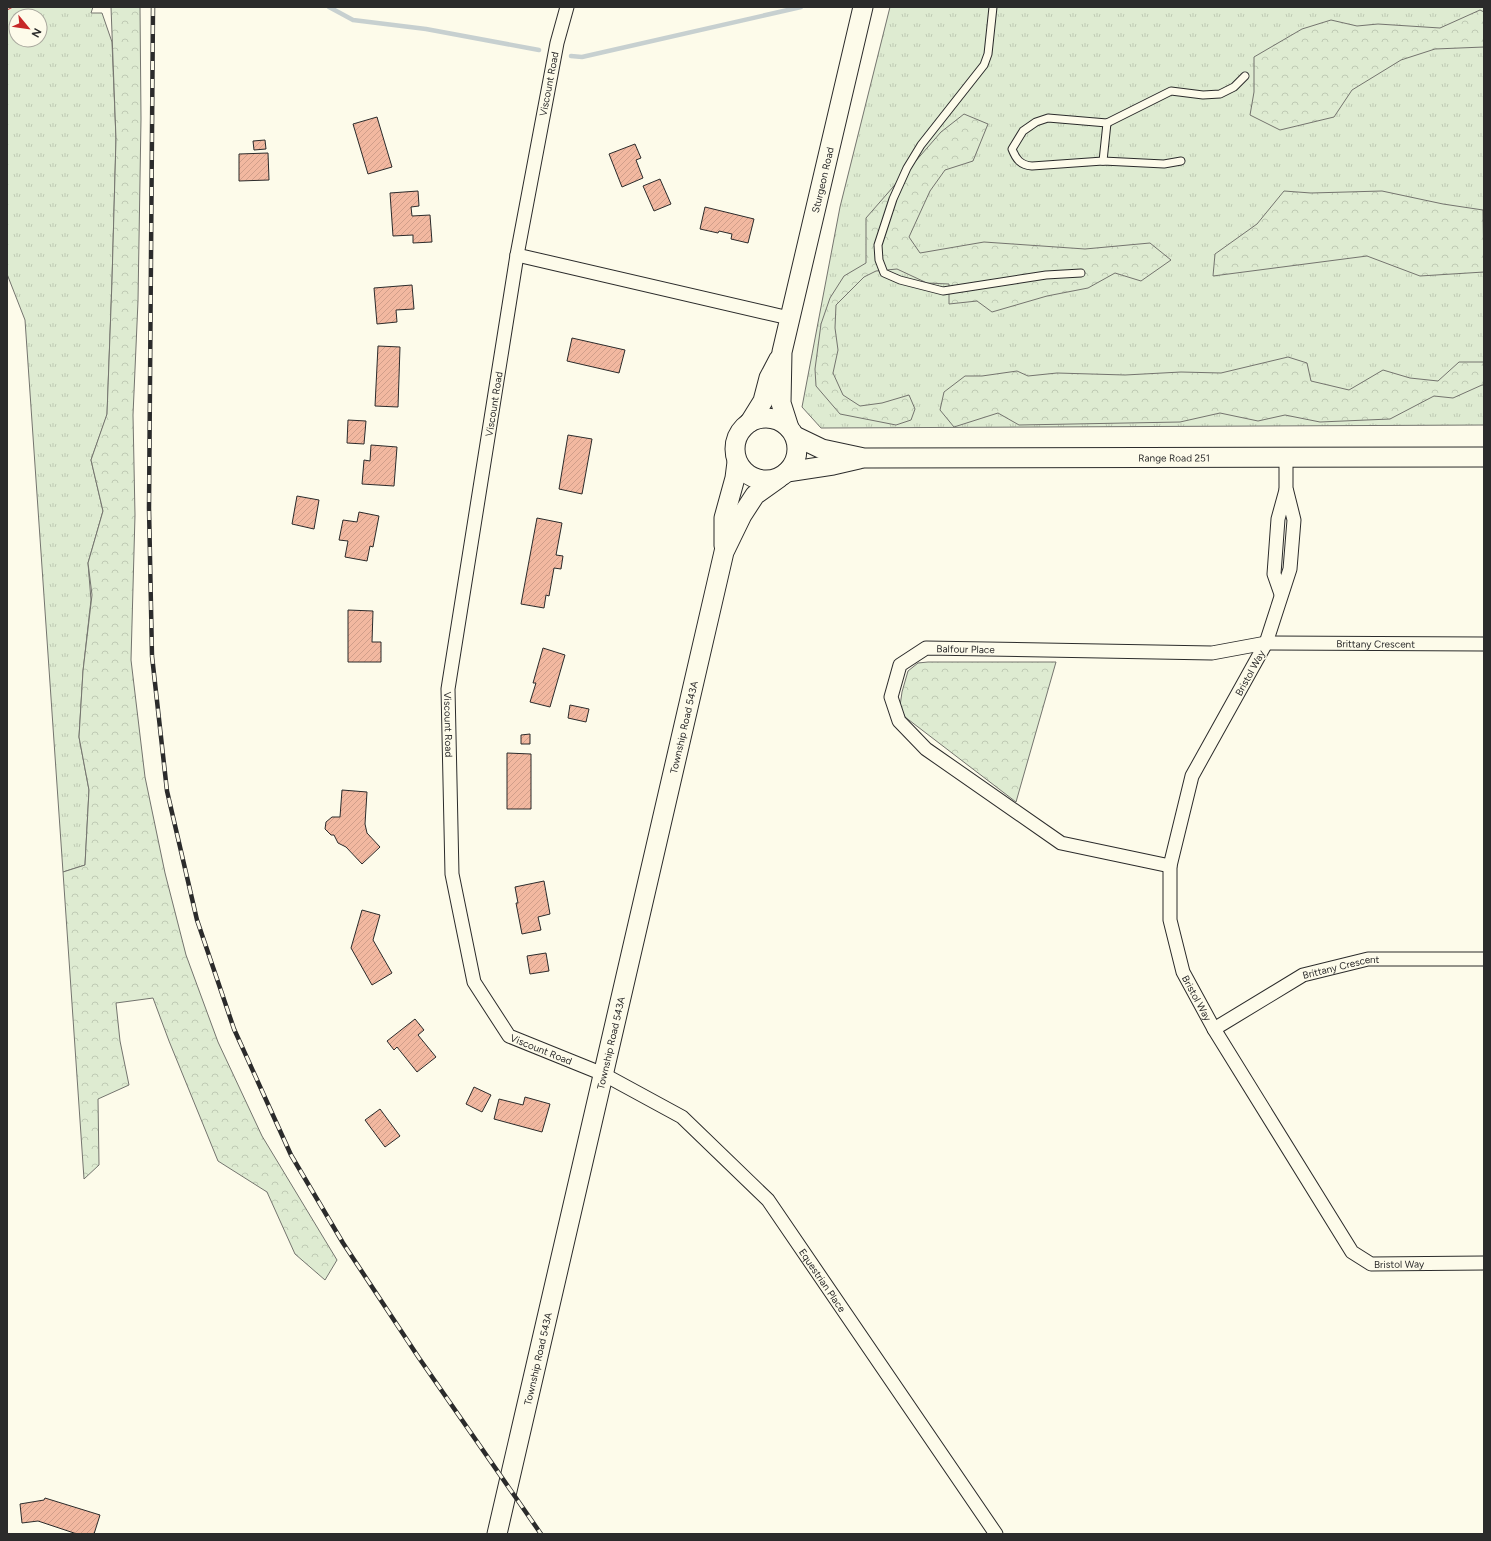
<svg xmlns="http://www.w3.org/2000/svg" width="1491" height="1541" viewBox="0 0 1491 1541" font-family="Figtree,sans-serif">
	<defs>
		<pattern id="grass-tufts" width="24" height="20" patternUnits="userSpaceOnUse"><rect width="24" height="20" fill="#deebd1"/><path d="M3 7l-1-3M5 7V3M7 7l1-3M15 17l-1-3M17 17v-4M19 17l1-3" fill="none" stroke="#bfcab4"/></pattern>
		<pattern id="forest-crowns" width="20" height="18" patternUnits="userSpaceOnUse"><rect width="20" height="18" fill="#deebd1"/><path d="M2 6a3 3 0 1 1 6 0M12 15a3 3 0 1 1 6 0" fill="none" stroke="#bfcab4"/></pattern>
		<pattern id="building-hatch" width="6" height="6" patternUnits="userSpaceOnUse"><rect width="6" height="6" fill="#f2b8a0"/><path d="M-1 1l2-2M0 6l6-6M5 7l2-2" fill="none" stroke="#d09e8a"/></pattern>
	</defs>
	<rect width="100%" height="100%" fill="#fdfbea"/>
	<!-- grass -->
	<g fill="url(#grass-tufts)" stroke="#74746e" fill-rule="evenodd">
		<path d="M7,7h86l-2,6h11l10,29 4,97 -4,142 -5,134 -16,45 12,51 -15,52 3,37 -8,71 -4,66 10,53 -4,75 -22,7 -38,-552 -18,-46zM16,16h24v24h-24z"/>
		<path d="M890,7h594v418l-663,3 -19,-21 38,-200z"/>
	</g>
	<!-- forest -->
	<g fill="url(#forest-crowns)" stroke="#74746e">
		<path d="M111,7h29l1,112 -3,182 -5,114 2,100 -4,145 14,117 20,96 21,82 32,87 44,94 75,124 -12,20 -30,-26 -28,-62 -49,-31 -49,-120 -16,-43 -37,5 4,38 9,44 -31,14 1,66 -15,14 -21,-307 22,-7 4,-75 -10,-53 4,-66 9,-76 -4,-32 15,-52 -12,-51 16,-46 5,-133 4,-142z"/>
		<path d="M1480,10l4,2v35l-49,2 -34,11 -49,30 -18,27 -54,13 -30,-15 4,-23v-35l48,-28 29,-9 26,6 21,-2 62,4z"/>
		<path d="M964,114l24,10 -15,37 -28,9 -15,21 -21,46 11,16 64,-11 101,7 65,-6 21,17 -30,21 -26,-8 -27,15 -41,8 -55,16 -15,-11 -28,3v-20l-22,-1 -30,-14 -21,2 -12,6 -28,28 -1,23 3,22 -5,23 10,22 17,11 22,-3 27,-8 6,14 -4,11 -15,5 -56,-11 -24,-28 -1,-17 6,-45 9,-26 14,-22 22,-13v-45l75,-86z"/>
		<path d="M1284,191l27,2 71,-2 61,13 40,6 1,62 -64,4 -53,-20 -154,20 2,-22 42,-30z"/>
		<path d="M1288,357l19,6 4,18 38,9 34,-20 27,8 28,3 21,-19h25v23h-2l-29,13 -19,-2 -44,23 -70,3 -35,-7 -27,6 -38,-8 -40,9 -161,3 -21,-12 -44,14 -14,-17 4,-18 21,-16h17l35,-5 11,5 29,-3 68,2 56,-3 40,1z"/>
		<path d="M928,662h128l-40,140 -111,-85 -5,-11 2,-14 6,-21 10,-8z"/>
	</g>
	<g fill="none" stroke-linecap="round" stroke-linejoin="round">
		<!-- stream -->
		<g stroke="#c7d0d0" stroke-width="4.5">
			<path d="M329,7l24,13 73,9 113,21"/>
			<path d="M571,56l11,1 219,-50"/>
		</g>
	</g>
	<!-- building -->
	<g fill="url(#building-hatch)" stroke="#2b2b2b">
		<path d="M377,117l15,50 -24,7 -15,-50z"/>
		<path d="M265,140l1,9 -12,1 -1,-9z"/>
		<path d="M635,144l6,14 -5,2 7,18 -21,9 -13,-33z"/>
		<path d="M268,153l1,27 -30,1v-27z"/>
		<path d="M660,179l11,25 -17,7 -11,-25z"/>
		<path d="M418,191l1,15 -8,1 1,9 18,-1 2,27 -19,1v-8l-20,1 -3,-43z"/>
		<path d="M705,207l49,12 -6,24 -17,-4 1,-5 -13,-3 -1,2 -18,-4z"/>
		<path d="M412,285l2,24 -18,1 1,12 -20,2 -3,-36z"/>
		<path d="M572,338l53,12 -6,23 -52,-12z"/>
		<path d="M378,346l22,1 -2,60 -23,-1z"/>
		<path d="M348,420l18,1 -2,23 -17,-1z"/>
		<path d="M568,435l24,4 -10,55 -23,-5z"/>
		<path d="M371,445l26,2 -3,39 -32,-2 2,-24 6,1z"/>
		<path d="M297,496l22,4 -5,29 -22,-5z"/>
		<path d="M359,512l20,4 -6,31 -3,-1 -3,15 -22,-4 3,-16 -9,-1 4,-20 14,2z"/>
		<path d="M537,518l25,5 -6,32 7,1 -2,13 -7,-1 -5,28 -3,-1 -2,13 -23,-4z"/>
		<path d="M348,610l25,1 -1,31h9v20h-33z"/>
		<path d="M543,648l22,7 -15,52 -20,-5 6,-19h-3z"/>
		<path d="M570,705l19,4 -3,13 -18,-4z"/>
		<path d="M530,734v10h-9v-9z"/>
		<path d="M507,753l24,1v55h-24z"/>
		<path d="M342,790l25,2 -2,32 2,9 13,14 -18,17 -16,-17 -8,-4 -4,-8h-3l-6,-6 1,-7 6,-5h8z"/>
		<path d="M544,881l6,33 -12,3 3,13 -19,4 -6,-31h2l-3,-16z"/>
		<path d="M362,910l18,5 -7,25 19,33 -20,12 -21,-37z"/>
		<path d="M546,953l3,18 -19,3 -3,-18z"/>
		<path d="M415,1019l9,11 -6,5 18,22 -19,15 -20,-25 -3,3 -7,-9z"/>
		<path d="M474,1087l17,8 -9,17 -16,-8z"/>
		<path d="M525,1097l25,7 -8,28 -48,-13 5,-20 24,6z"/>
		<path d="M380,1109l20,27 -15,11 -20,-27z"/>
		<path d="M45,1498l55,17 -6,19h-17l-39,-13 -16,2 -2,-19 24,-4z"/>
	</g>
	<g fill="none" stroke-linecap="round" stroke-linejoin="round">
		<defs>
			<g id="service">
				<path d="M993,7l-5,47 -4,11 -63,80 -14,23 -14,31 -15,46 1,15 5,13 16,7 43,11 103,-16 35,-2"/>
				<path d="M1103,161l4,-38"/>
				<path d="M1181,161l-17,3 -61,-3 -71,5c-12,-1 -16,-7 -20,-17l11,-18 13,-9 12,-4 59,5 64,-32 32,4 17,-1 14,-7 11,-11"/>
			</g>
			<g id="minor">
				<path id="s1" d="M567,7l-10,36 -40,212 -69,434 4,185 22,108 35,54 94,38 79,43 86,83 228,334"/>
				<path d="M517,255l272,63"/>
				<path id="s2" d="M1286,458v30l8,32 -4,49 -24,74 -74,133 -22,90v54l13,52 31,57 138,223 19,12 113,-1"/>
				<path d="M1281,594l-7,-20 4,-55 8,-29"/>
				<path id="s3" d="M1170,866l-109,-23 -135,-94 -27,-28 -8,-24 9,-32 26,-17 286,5 54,-10 218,1"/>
				<path id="s4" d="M1214,1029l89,-54 65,-16h116"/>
			</g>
			<g id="secondary">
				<circle cx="766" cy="449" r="31"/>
				<path d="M750,422l13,-21 6,-23 10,-19"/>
				<path id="s5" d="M789,428l-8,-25 1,-51 81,-345"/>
				<path id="s6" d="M795,436l27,13 42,9 620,-1"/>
				<path d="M787,472l46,-7 26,-6"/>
				<path d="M724,546v-28l11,-40 2,-16"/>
				<path id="s7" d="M497,1534l227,-982 18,-37 13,-20 24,-17"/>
			</g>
		</defs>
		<!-- service casing -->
		<use href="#service" stroke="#2b2b2b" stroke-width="9"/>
		<!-- minor casing -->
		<use href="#minor" stroke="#2b2b2b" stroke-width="15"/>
		<!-- secondary casing -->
		<use href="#secondary" stroke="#2b2b2b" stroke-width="21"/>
		<!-- service -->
		<use href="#service" stroke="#fdfbea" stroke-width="7"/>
		<!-- minor -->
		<use href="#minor" stroke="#fdfbea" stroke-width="13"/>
		<!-- secondary -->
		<use href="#secondary" stroke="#fdfbea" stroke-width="19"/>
		<defs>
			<path id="rail" d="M153,7l-4,501 3,148 15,135 30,129 37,109 57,126 52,88 76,115 122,176"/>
		</defs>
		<!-- rail casing -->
		<use href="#rail" stroke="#2b2b2b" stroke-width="4.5"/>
		<!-- rail -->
		<use href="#rail" stroke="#fdfbea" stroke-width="3" stroke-dasharray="9" stroke-linecap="butt"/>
		<!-- power -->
		<path stroke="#c62828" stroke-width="1" stroke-dasharray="14 3 2 3" stroke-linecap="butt" d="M7,10l6,-3"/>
	</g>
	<g text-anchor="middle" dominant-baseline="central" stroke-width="3" stroke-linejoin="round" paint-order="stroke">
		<!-- street labels -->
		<g font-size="10" fill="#2b2b2b" stroke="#fdfbea">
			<text transform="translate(549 84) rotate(-79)">Viscount Road</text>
			<text stroke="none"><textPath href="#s5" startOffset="254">Sturgeon Road</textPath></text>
			<text transform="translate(494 404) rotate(-81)">Viscount Road</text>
			<text stroke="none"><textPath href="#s6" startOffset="383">Range Road 251</textPath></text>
			<text stroke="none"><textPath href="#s3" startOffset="855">Brittany Crescent</textPath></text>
			<text stroke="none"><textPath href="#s3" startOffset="444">Balfour Place</textPath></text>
			<text transform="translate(1250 673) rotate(-61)">Bristol Way</text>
			<text stroke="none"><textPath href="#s1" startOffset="728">Viscount Road</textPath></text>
			<text stroke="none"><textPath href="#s7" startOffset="828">Township Road 543A</textPath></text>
			<text stroke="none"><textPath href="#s4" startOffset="143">Brittany Crescent</textPath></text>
			<text stroke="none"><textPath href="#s2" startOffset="572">Bristol Way</textPath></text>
			<text stroke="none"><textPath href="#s7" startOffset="504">Township Road 543A</textPath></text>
			<text stroke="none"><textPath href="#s1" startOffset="1087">Viscount Road</textPath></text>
			<text stroke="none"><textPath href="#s2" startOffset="920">Bristol Way</textPath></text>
			<text stroke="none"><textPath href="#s1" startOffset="1460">Equestrian Place</textPath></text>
			<text stroke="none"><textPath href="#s7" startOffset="180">Township Road 543A</textPath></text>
		</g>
	</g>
	<!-- border -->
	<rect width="1491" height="1541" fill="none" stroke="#2b2b2b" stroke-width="16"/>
	<!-- north arrow -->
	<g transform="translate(28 28) rotate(119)"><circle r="19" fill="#fdfbea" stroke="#a9a89e"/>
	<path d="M0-3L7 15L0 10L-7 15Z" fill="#c62828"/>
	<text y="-6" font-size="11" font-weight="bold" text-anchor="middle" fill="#2b2b2b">N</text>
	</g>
</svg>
